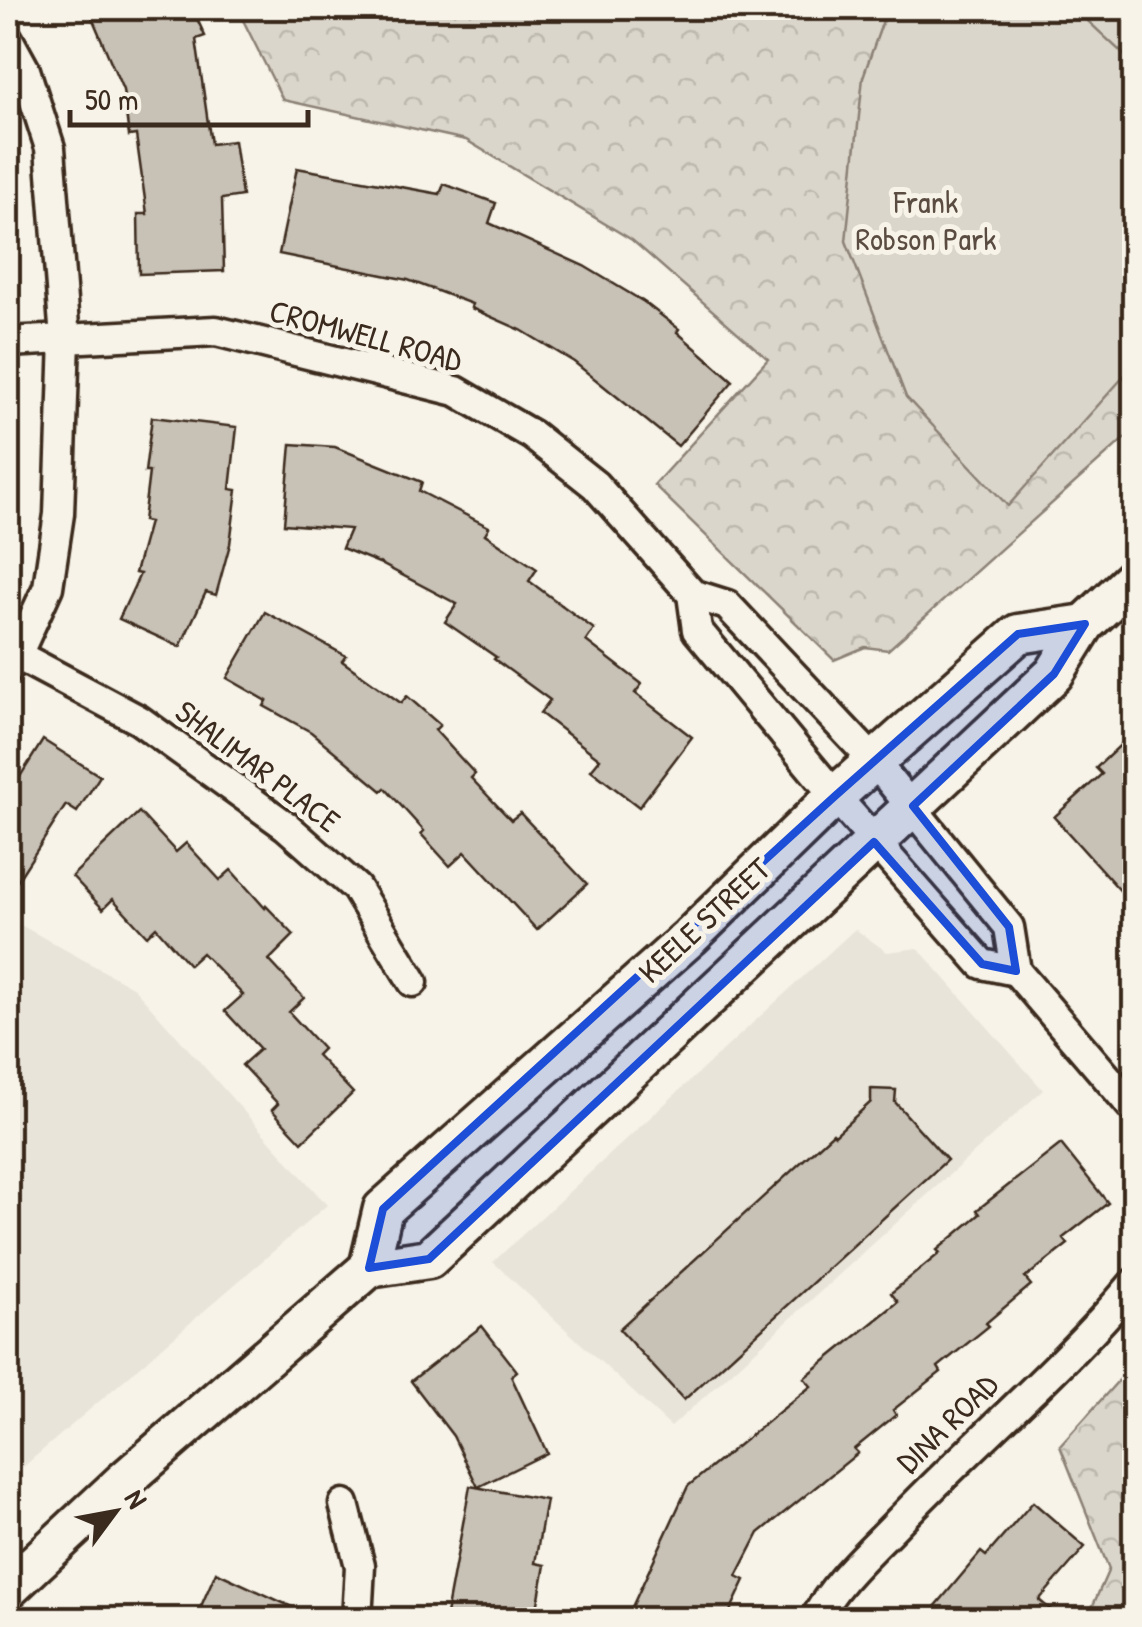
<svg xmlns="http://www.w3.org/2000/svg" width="1142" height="1627" viewBox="0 0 1142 1627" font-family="'Patrick Hand',sans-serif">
	<defs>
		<pattern id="park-crowns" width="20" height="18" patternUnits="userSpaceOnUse" patternTransform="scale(2.5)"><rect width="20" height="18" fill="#dbd6cb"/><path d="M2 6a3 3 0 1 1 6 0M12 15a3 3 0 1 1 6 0" fill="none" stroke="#bdb8ae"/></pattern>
	</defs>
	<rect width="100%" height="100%" fill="#f7f3e8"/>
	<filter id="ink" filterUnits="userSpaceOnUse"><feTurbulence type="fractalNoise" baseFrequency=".01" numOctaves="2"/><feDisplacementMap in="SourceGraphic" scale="20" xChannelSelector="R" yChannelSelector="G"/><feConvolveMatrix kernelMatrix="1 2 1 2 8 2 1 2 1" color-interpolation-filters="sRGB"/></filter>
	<g filter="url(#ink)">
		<!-- built -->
		<g fill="#e9e4d9">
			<path d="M8,918l126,70 193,217 -319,275z"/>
			<path d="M855,929l32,23 31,-4 125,142 -372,337 -178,-165z"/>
		</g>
		<!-- park -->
		<g fill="url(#park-crowns)" stroke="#8b8074" stroke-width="2.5">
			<path d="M237,8h897v422l-246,220 -23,-3 -31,13 -180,-175 114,-126 -136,-119 -166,-100 -183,-40z"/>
			<path d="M1134,1363v256h-47l22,-50 -49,-123z"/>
		</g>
		<!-- pitch -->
		<path fill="#dbd6cb" stroke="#8b8074" stroke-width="2.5" d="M890,8h184l60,56v301l-126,141 -102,-109 -60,-156 17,-164 23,-65z"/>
		<!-- building -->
		<g fill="#c8c1b6" stroke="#3b2a1e" stroke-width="2.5">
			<path d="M88,8h104l13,28 -9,3 15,105 23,-3 8,55 -20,3 2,72 -85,3 -1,-60h9l-11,-79 -7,1 -6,-46z"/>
			<path d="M297,168l143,26 4,-10 52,19 -7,20 95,43 60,36 35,27 -2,3 56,49 -55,65 -104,-84 -53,-32 -50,-22 1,-4 -64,-24 -129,-26z"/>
			<path d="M152,417l85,10 -7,62 7,1 -7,54 -14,51 -10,-3 -26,55 -61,-28 21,-45 -5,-1 14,-51 -6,-1 6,-49h-4z"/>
			<path d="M291,444l44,3 87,35 -3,9 70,36 -4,7 52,35 -8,12 65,48 -8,12 56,43 -7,9 57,44 -53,70 -48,-37 9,-11 -60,-46 10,-13 -56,-41 2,-2 -51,-35 12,-18 -78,-41 -37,-15 8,-19 -66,-5z"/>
			<path d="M265,612l81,44 -4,5 59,42 6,-7 33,29 -5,5 40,44 -4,4 40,42 9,-7 67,71 -50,46 -72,-78 -15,14 -29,-32 3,-3 -39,-43 -3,3 -71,-59 -47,-26 3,-5 -40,-23z"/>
			<path d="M1134,732v174l-80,-89 48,-43 -6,-6z"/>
			<path d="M43,740l57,36 -23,36 -11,-7 -58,90v-118l8,6z"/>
			<path d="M139,812l37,40 10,-9 34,37 11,-10 34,38 1,-2 28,29 -25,25 35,38 -15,14 34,37 -6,6 36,38 -51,49 -30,-32 6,-6 -36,-39 18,-16 -35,-38 18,-16 -41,-42 -13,12 -33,-38 -9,9 -34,-37 -10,10 -31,-33z"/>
			<path d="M871,1089l25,1 -1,12 52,58 -263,240 -65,-71 214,-196 2,2 36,-33z"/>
			<path d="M1061,1144l47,59 -45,35 5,6 -43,34 6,7 -45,38 3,3 -51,41 3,5 -48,38 3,5 -42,34 4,4 -99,80 -22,43 8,4 -19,40h-100l62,-134 123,-100 -7,-8 94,-76 -7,-9 49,-40 -3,-3 43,-36 -3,-4z"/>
			<path d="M482,1326l35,45 -6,5 36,77 -69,34 -25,-51 -42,-55z"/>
			<path d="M470,1486l76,14 -11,63 10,2 -10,55h-90z"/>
			<path d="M1033,1502l52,45 -46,53 24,20h-139l57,-68 5,4z"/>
			<path d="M216,1572l104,48h-125z"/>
		</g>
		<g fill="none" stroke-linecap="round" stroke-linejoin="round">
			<defs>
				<g id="minor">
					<path d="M8,39l17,31 25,78 15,191 -6,175 -11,73 -31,68 -9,14"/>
					<path d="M8,342l208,-11 240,60 76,44 63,50 97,109 35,11 147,156 135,166 7,44 118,138"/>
					<path d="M692,594l5,36 138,166 147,168 34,7"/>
					<path d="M17,655l122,65 147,106 70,62 57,94"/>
					<path d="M344,1504l16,62 -3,54"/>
					<path d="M815,1620c19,-37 52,-66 80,-95 78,-82 167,-155 239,-242"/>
				</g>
				<g id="secondary">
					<path d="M369,1268l14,-59 307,-272 145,-141 183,-162 67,-10"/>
					<path d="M8,1589l117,-109 244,-212 60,-9 625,-585 31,-50 49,-46"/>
				</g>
			</defs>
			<!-- minor casing -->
			<use href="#minor" stroke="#3b2a1e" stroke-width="35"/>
			<!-- secondary casing -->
			<use href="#secondary" stroke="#3b2a1e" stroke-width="45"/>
			<!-- minor -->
			<use href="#minor" stroke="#f7f3e8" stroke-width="28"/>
			<!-- secondary -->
			<use href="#secondary" stroke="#f7f3e8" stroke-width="38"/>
		</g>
	</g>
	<!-- marked area -->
	<path fill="#1d4ed8" fill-opacity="0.2" stroke="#1d4ed8" stroke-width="8" stroke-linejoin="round" d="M1085,624l-31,50 -141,132 96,121 7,44 -34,-7 -108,-122 -445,417 -60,9 14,-59 452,-413 183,-162z"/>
	<g text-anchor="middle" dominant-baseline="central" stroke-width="10" stroke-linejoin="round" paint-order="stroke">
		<!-- park labels -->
		<g font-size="32" fill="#5b4c41" stroke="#f7f3e8">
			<text x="926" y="201">Frank<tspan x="926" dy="37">Robson Park</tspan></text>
		</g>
		<!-- street labels -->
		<g font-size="32" fill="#3b2a1e" stroke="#f7f3e8">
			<text transform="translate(366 335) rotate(15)">CROMWELL ROAD</text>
			<text transform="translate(258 766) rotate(37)">SHALIMAR PLACE</text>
			<text transform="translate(704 920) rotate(-43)">KEELE STREET</text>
			<text transform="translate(947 1423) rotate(-44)">DINA ROAD</text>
		</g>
	</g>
	<!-- margin -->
	<rect width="1142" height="1627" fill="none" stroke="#f7f3e8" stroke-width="40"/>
	<rect x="20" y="20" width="1102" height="1587" fill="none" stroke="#3b2a1e" stroke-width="4" filter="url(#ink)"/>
	<!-- north arrow -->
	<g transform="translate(115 1512) rotate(58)" stroke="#f7f3e8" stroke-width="8" paint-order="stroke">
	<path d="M0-8L18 38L0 25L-18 38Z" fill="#3b2a1e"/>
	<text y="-15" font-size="28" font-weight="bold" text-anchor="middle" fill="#3b2a1e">N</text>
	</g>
	<!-- scale -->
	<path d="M70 110v15h238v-15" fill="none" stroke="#3b2a1e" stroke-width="5"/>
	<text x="85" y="110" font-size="30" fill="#3b2a1e" stroke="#f7f3e8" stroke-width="8" paint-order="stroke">50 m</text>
</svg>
